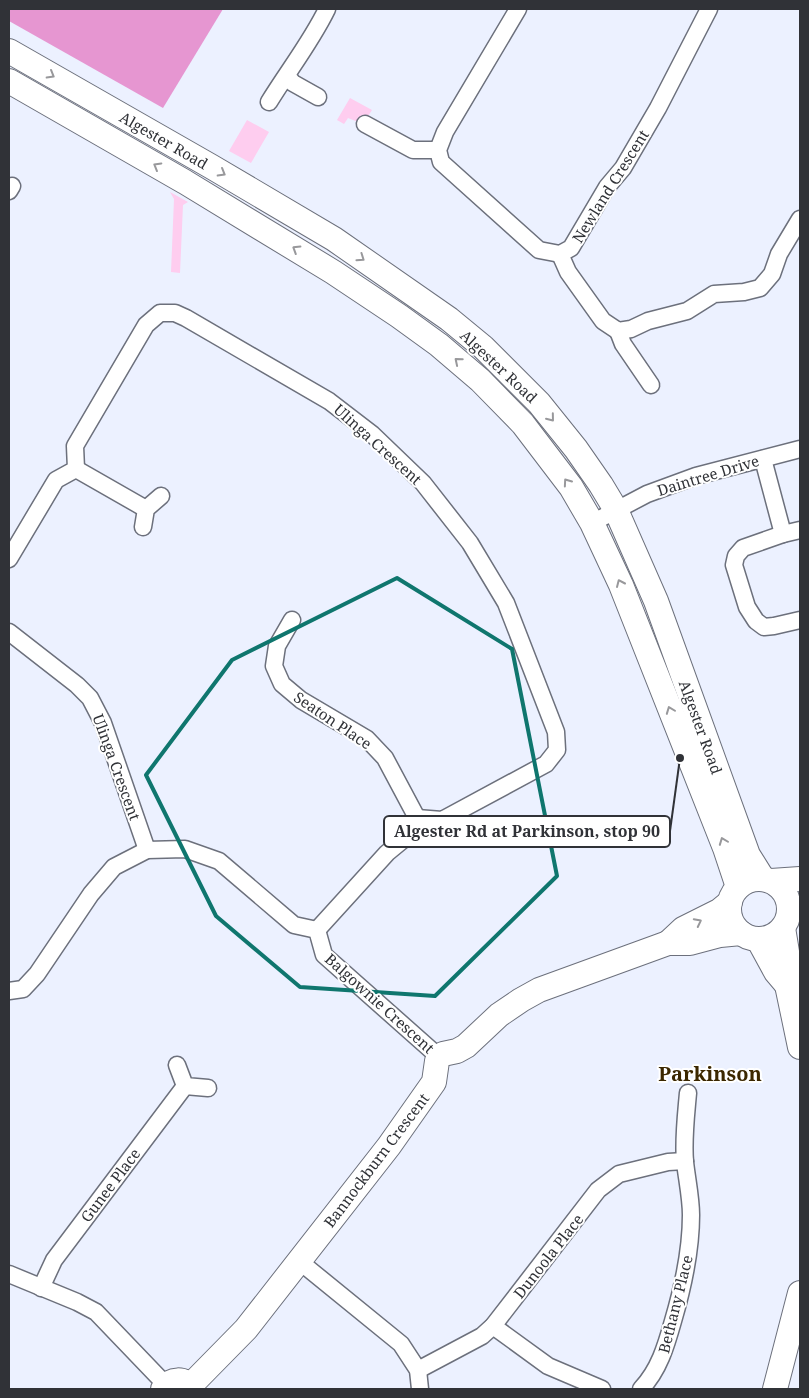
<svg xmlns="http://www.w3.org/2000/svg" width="809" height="1398" viewBox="0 0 809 1398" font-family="'Noto Serif',serif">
	<rect width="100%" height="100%" fill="#ecf1ff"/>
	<!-- green -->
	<g fill="#fecdef">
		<path d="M350,98l22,12 -9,14 -15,-6 -4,6 -7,-4z"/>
		<path d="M247,120l22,12 -18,31 -22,-12z"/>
		<path d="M170,192l18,10 -5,3 -3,68 -9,-1 3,-73z"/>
	</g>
	<!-- forest -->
	<path fill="#e696d1" d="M9,9h214l-60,99 -154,-87z"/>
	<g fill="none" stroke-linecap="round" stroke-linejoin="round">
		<defs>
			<g id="street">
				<path d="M518,9l-73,123 -7,18 3,12 98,88 21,4 11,-6 36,-61 16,-19 35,-60 51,-99"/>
				<path d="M287,76l6,7 25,14"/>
				<path d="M269,102c19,-31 42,-60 58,-93"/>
				<path d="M365,124l48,26h25"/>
				<path d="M9,191l3,-5"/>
				<path d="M560,254l8,18 35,49 15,10 13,-2 17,-8 39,-10 27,-17 30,-2 16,-4 12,-14 7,-20 21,-35"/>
				<path d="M618,331l5,13 28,41"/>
				<path d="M763,459l20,75"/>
				<path d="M76,469l70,40"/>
				<path d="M592,523l55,-29 49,-18 104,-27"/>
				<path d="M143,527l3,-18 15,-13"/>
				<path d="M800,530l-17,4 -40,14 -7,8 -2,9 13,42 9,14 8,6 10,-1 26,-6"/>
				<path d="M9,559l47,-79 20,-11 -1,-23 71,-121 14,-12h15l11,5 143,83 43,33 51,49 47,60 36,60 50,129 1,18 -11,14 -104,56 -25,-2 -13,21 -17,14 -70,77"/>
				<path d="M292,620l-15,26 -3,20 8,18 19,16 66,39 18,19 32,60"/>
				<path d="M9,632l68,53 13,13 13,25 44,127"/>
				<path d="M9,991l14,-2 14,-15 54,-80 23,-27 33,-17 38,-1 34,12 75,64 23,5 7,25 115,102"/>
				<path d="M177,1065l8,21 23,2"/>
				<path d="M299,1261l102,83 17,26 2,19"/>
				<path d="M9,1274l68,28 19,10 70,73"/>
				<path d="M41,1288l13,-28 131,-174"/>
				<path d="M493,1326l55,40 54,23"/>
				<path d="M418,1370l64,-34 11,-10 105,-136 21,-16 49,-12 17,-1"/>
				<path d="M641,1389c18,-19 25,-43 32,-68 10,-34 18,-70 18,-106 0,-17 -4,-35 -6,-53 -2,-23 1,-46 3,-69"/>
			</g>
			<g id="secondary">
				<path d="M9,51l203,116 122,72 115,80 34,28 56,56 37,46 25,36 15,25 40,91 92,254 15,24"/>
				<path d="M9,81l176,101 148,90 66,44 40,29 41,35 43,44 48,63 21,36 29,62 104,263 13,39"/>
				<circle cx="759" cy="909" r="30"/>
				<path d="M771,881l29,-2"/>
				<path d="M783,928l7,42 -3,15 13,62"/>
				<path d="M758,939l18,33 11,13"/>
				<path d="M668,943l15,-14 36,-18 11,-9"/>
				<path d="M190,1386l56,-57 143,-183 45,-64 3,-21 2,-4 4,-3 14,-3 9,-5 33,-31 22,-15 18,-10 129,-47h22l30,-8 21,-2"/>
				<path d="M163,1389c8,-11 21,-12 29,0"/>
				<path d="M775,1389l25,-96"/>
			</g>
		</defs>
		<!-- street casing -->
		<use href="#street" stroke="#6c707c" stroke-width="19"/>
		<!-- secondary casing -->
		<use href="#secondary" stroke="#6c707c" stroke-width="26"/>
		<!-- street -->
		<use href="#street" stroke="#fff" stroke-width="16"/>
		<!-- secondary -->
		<use href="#secondary" stroke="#fff" stroke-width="24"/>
	</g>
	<!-- one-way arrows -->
	<defs><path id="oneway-chevron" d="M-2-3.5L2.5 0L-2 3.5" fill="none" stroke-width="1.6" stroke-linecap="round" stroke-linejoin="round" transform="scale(1.25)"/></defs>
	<g stroke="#98989b">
		<use href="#oneway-chevron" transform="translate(51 75) rotate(30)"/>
		<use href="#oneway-chevron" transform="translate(157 166) rotate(-150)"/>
		<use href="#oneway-chevron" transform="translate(222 173) rotate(30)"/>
		<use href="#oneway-chevron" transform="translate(296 249) rotate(-148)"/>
		<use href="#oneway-chevron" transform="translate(361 258) rotate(35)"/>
		<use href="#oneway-chevron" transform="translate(458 361) rotate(-140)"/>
		<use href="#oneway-chevron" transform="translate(551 418) rotate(51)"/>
		<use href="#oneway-chevron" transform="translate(567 482) rotate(-125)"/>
		<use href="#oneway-chevron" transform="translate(620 583) rotate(-114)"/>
		<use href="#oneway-chevron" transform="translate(670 710) rotate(-111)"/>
		<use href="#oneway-chevron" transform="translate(723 841) rotate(-111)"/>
		<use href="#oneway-chevron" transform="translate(698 922) rotate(-27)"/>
	</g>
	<!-- marked area -->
	<path fill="none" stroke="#0f766e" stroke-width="4" stroke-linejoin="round" d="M397,578l115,71 45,227 -122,120 -135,-9 -84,-71 -70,-141 86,-115z"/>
	<g text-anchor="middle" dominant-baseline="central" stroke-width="4" stroke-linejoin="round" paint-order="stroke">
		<!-- street labels -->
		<g font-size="15" fill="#303237" stroke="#fff">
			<text transform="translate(164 140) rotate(30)">Algester Road</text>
			<text transform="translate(610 186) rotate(-58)">Newland Crescent</text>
			<text transform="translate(499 366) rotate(43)">Algester Road</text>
			<text transform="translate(378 444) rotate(42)">Ulinga Crescent</text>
			<text transform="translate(708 475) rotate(-17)">Daintree Drive</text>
			<text transform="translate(333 720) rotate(34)">Seaton Place</text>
			<text transform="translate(701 727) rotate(70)">Algester Road</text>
			<text transform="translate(117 767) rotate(70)">Ulinga Crescent</text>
			<text transform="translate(380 1003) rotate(42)">Balgownie Crescent</text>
			<text transform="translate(376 1160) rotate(-53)">Bannockburn Crescent</text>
			<text transform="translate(110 1185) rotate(-53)">Gunee Place</text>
			<text transform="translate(548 1256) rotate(-52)">Dunoola Place</text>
			<text transform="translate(675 1304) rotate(-76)">Bethany Place</text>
		</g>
		<!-- district labels -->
		<g font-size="20" font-weight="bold" fill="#3b2700" stroke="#fff">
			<text x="710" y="1073">Parkinson</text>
		</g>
	</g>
	<!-- callouts -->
	<path fill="none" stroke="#303237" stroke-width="2" d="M680 758L670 831"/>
	<circle fill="#303237" stroke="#fff" stroke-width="2" cx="680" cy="758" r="5"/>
	<rect fill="#fff" stroke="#303237" stroke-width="2" x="384" y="816" width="286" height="31" rx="5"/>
	<g font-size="16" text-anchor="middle" font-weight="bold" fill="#303237">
		<text x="527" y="837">Algester Rd at Parkinson, stop 90</text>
	</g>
	<!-- border -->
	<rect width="809" height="1398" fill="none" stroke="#303237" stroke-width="20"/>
</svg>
